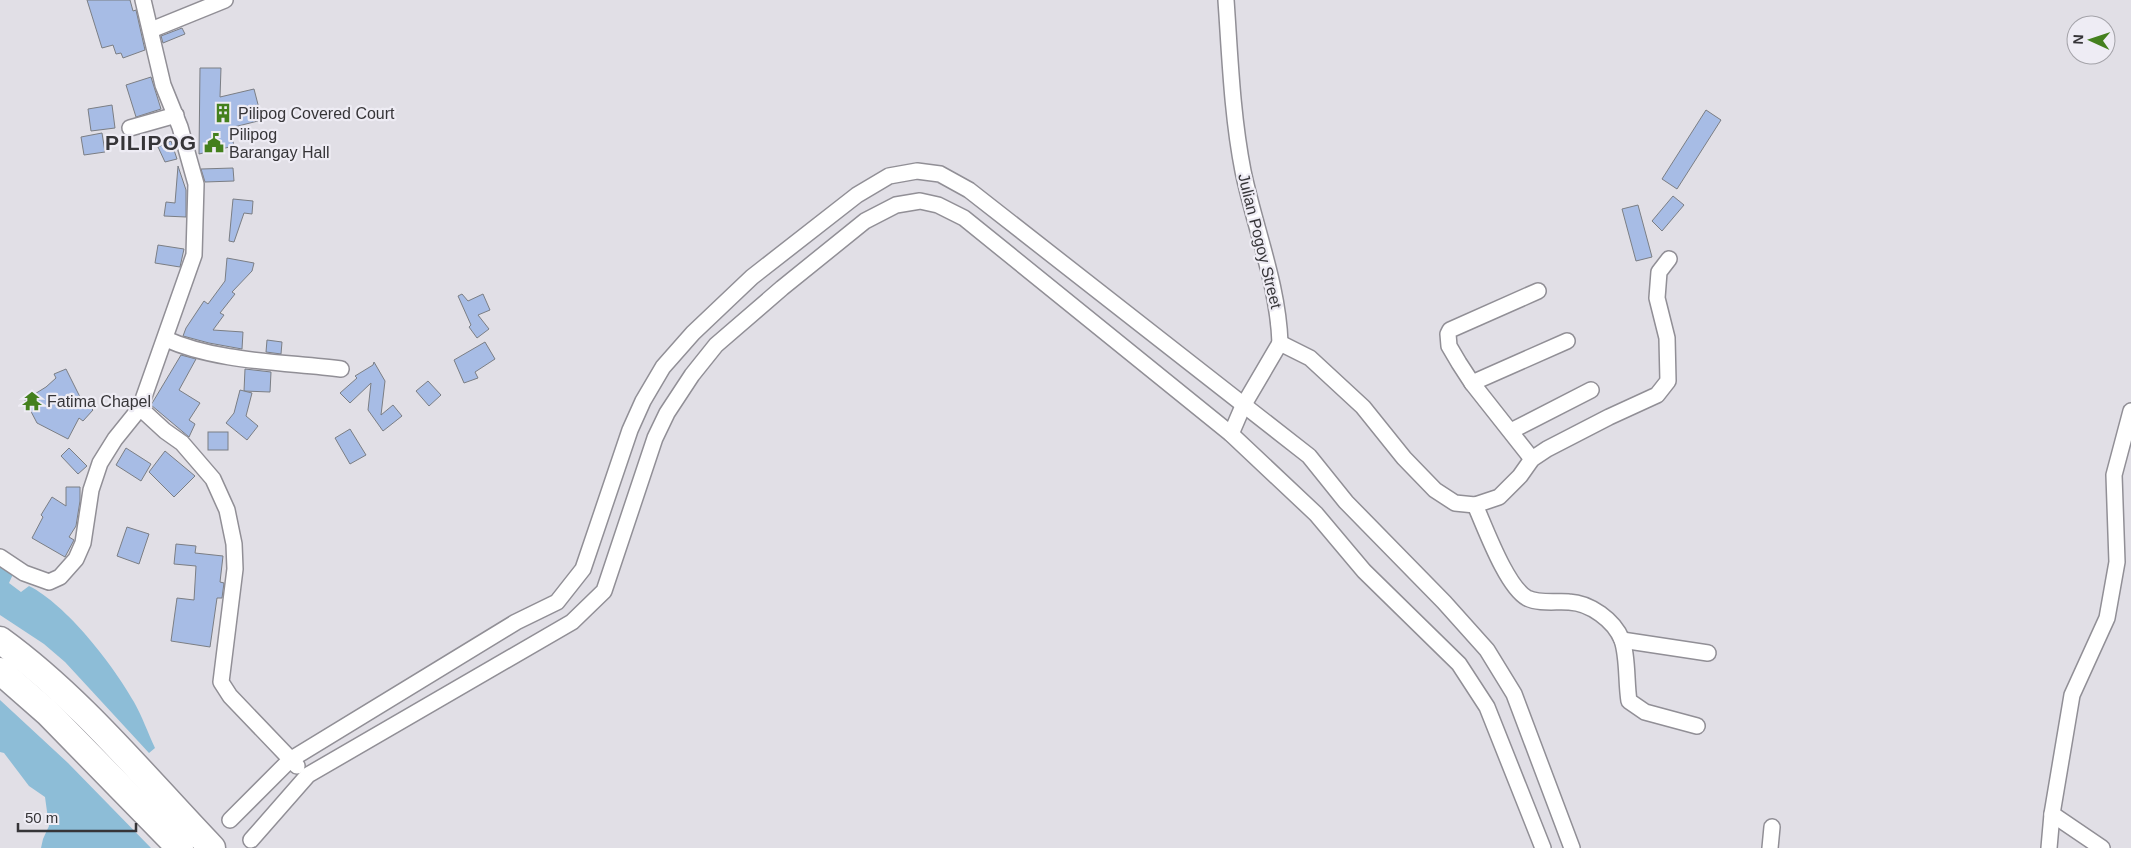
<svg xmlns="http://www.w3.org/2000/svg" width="2131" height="848" viewBox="0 0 2131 848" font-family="Helvetica,sans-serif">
	<rect width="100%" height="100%" fill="#e1dfe6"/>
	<!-- water -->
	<g fill="#8dbdd7">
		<path d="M0,563l14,9 -5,11 12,9 8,-6c37,18 85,80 105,116 8,14 14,31 21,46l-6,5 -84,-91 -21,-18 -44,-29z"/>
		<path d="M0,700l68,63 83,85h-110l2,-9 6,-13 -4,-29 -16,-11 -25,-33 -4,-1z"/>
	</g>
	<!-- building -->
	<g fill="#a7bce5" stroke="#7b7e84">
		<path d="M87,0h43l3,11 3,-1 9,40 -22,8 -2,-5 -5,1 -3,-9 -11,3z"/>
		<path d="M182,28l3,6 -22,9 -2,-7z"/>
		<path d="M200,68h21l-1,29 34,-8 8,31 -32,8 4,18 -35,8z"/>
		<path d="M151,77l10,32 -25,8 -10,-32z"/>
		<path d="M112,105l3,23 -24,3 -3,-22z"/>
		<path d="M1706,110l15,10 -44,69 -15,-10z"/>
		<path d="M102,133l3,19 -21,3 -3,-18z"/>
		<path d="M171,141l6,18 -12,3 -7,-15z"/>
		<path d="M178,166l8,24v27l-22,-1 2,-14 9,1z"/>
		<path d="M233,168l1,13 -29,1 -4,-13z"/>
		<path d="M1673,196l11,9 -22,26 -10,-10z"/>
		<path d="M233,199l20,2 -1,13 -8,-1 -10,29 -5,-1z"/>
		<path d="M1638,205l14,52 -16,4 -14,-52z"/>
		<path d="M158,245l26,4 -4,18 -25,-4z"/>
		<path d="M227,258l27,5 -2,8 -20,21 3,2 -15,19 4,2 -11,15 30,2 -1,17 -33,-6 -26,-7 3,-8 18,-27 4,3 17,-23z"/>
		<path d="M462,294l6,7 15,-7 7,16 -12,5 11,14 -12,9 -8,-11 2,-2 -13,-29z"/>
		<path d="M267,340l15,2 -1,12 -15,-2z"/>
		<path d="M485,342l10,17 -20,13 3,6 -14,5 -10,-23z"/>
		<path d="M181,355l15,4 -17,31 21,13 -11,17 6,4 -6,13 -38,-32z"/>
		<path d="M374,362l11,19 -4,34 12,-10 9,11 -19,15 -15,-21 3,-27 -21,20 -10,-10 17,-15 -2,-2 18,-11z"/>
		<path d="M66,369l14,28 13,13 -10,11 -4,-3 -11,21 -31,-16 -12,-23 21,-13 10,-9 -2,-4z"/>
		<path d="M245,369l26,3 -1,20 -26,-1z"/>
		<path d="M428,381l13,14 -12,11 -13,-15z"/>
		<path d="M240,390l12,3 -6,23 12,10 -11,14 -21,-17 8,-10z"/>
		<path d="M350,429l16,26 -16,9 -15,-26z"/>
		<rect x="208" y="432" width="20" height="18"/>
		<path d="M69,448l18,18 -9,8 -17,-18z"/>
		<path d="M126,448l25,16 -10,17 -25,-16z"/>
		<path d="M165,451l30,25 -21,21 -25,-25z"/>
		<path d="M66,487h14v14l-4,25 -7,11 5,3 -9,17 -33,-19 11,-21 -2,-2 11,-18 14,9z"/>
		<path d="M127,527l22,7 -10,30 -22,-8z"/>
		<path d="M176,544l20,2 -1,7 28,3 -3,26 4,1 -2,15h-5l-7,49 -39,-6 6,-43 17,2 2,-34 -22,-2z"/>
	</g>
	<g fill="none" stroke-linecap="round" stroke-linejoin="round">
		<defs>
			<g id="street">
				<path d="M1226,0c4,57 6,115 17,171 12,58 35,113 37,172"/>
				<path d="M151,30l74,-30"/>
				<path d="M130,128l46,-13"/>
				<path d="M166,339c50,23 120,23 175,30"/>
				<path d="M1280,343l30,15 53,49 41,51 31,32 20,13 20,2 24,-8 21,-21 12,-17 15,-10 62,-32 48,-22 11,-14 -1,-43 -10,-40 2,-26 10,-13"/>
				<path d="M1472,383l95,-42"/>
				<path d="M140,408l25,23 17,12 31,36 14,31 7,34 1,25 -14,113 9,14 67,70"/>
				<path d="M1511,431l80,-41"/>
				<path d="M1231,434l12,-28 37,-63"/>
				<path d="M1532,459l-60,-76 -13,-20 -10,-17 -1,-12 2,-4 88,-39"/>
				<path d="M1475,505c10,22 31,81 52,93 12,6 29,3 42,4 21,1 45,18 53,38 6,17 4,43 7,61l16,11 52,14"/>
				<path d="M0,557l24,16 25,9 11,-5 16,-18 7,-16 8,-53 9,-27 15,-24 25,-31 54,-153 2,-71 -16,-57 -17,-42 -20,-85"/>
				<path d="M1622,640l86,13"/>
				<path d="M2052,814l50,34"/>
				<path d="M230,820l60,-60 226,-138 41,-20 26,-33 47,-139 13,-29 20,-34 30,-34 59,-56 105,-82 32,-19 28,-5 23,3 29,16 340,266 37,46 98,100 43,48 27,44 58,154"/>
				<path d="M251,840l57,-65 264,-153 32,-31 51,-153 12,-25 25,-38 24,-30 66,-57 83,-67 31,-16 24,-4 18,4 26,13 267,216 85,80 48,57 95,93 28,43 56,141"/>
				<path d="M1770,848l2,-21"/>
				<path d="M2049,848l3,-34 20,-119 35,-77 10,-56 -3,-87 17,-64"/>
			</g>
			<g id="highway">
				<path d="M0,640c80,58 144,137 212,208"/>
				<path d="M0,671l48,42 132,135"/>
			</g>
		</defs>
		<!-- street casing -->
		<use href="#street" stroke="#918f96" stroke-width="18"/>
		<!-- highway casing -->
		<use href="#highway" stroke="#918f96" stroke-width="29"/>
		<!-- street -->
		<use href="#street" stroke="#fff" stroke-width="15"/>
		<!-- highway -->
		<use href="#highway" stroke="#fff" stroke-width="26"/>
	</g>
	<!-- icons -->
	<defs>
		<symbol id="building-bare" viewBox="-9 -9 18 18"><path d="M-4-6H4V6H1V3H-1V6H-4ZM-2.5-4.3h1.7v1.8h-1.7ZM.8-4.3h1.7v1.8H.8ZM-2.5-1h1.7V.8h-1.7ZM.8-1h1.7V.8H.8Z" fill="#44801d" stroke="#eeecf4" stroke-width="2.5" paint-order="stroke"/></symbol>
		<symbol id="civic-bare" viewBox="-9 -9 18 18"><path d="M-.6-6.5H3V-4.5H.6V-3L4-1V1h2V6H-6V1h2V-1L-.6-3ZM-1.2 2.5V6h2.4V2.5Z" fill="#44801d" stroke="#eeecf4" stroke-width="2.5" paint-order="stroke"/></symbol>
		<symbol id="temple-bare" viewBox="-9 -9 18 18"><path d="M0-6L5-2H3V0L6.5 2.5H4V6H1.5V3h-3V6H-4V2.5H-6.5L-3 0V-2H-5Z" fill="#44801d" stroke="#eeecf4" stroke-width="2.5" paint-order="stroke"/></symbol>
	</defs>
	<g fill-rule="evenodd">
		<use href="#building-bare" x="209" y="99" width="28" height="28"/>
		<use href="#civic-bare" x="200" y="129" width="28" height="28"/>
		<use href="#temple-bare" x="18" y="387" width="28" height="28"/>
	</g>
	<g text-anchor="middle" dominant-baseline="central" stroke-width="4.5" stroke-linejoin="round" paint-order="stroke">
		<!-- poi labels -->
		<g font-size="16" fill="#363538" stroke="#eeecf4" text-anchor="start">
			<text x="238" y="113">Pilipog Covered Court</text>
			<text x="229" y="134">Pilipog<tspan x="229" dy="18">Barangay Hall</tspan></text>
			<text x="47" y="401">Fatima Chapel</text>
		</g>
		<!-- street labels -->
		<g font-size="16" fill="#363538" stroke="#eeecf4">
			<text transform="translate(1260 241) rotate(76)">Julian Pogoy Street</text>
		</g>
		<!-- district labels -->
		<g font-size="21" font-weight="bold" letter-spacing="1" fill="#363538" stroke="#eeecf4">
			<text x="151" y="142">PILIPOG</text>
		</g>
	</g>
	<!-- north arrow -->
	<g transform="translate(2091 40) rotate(273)"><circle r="24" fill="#eeecf4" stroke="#a4a3a9"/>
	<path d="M0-4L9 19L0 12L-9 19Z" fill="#44801d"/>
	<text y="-8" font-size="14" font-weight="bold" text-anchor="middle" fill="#363538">N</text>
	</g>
	<!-- scale -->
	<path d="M18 823v8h118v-8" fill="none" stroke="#363538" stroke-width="2.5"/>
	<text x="25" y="823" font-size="15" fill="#363538" stroke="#eeecf4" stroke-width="4" paint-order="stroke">50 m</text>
</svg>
